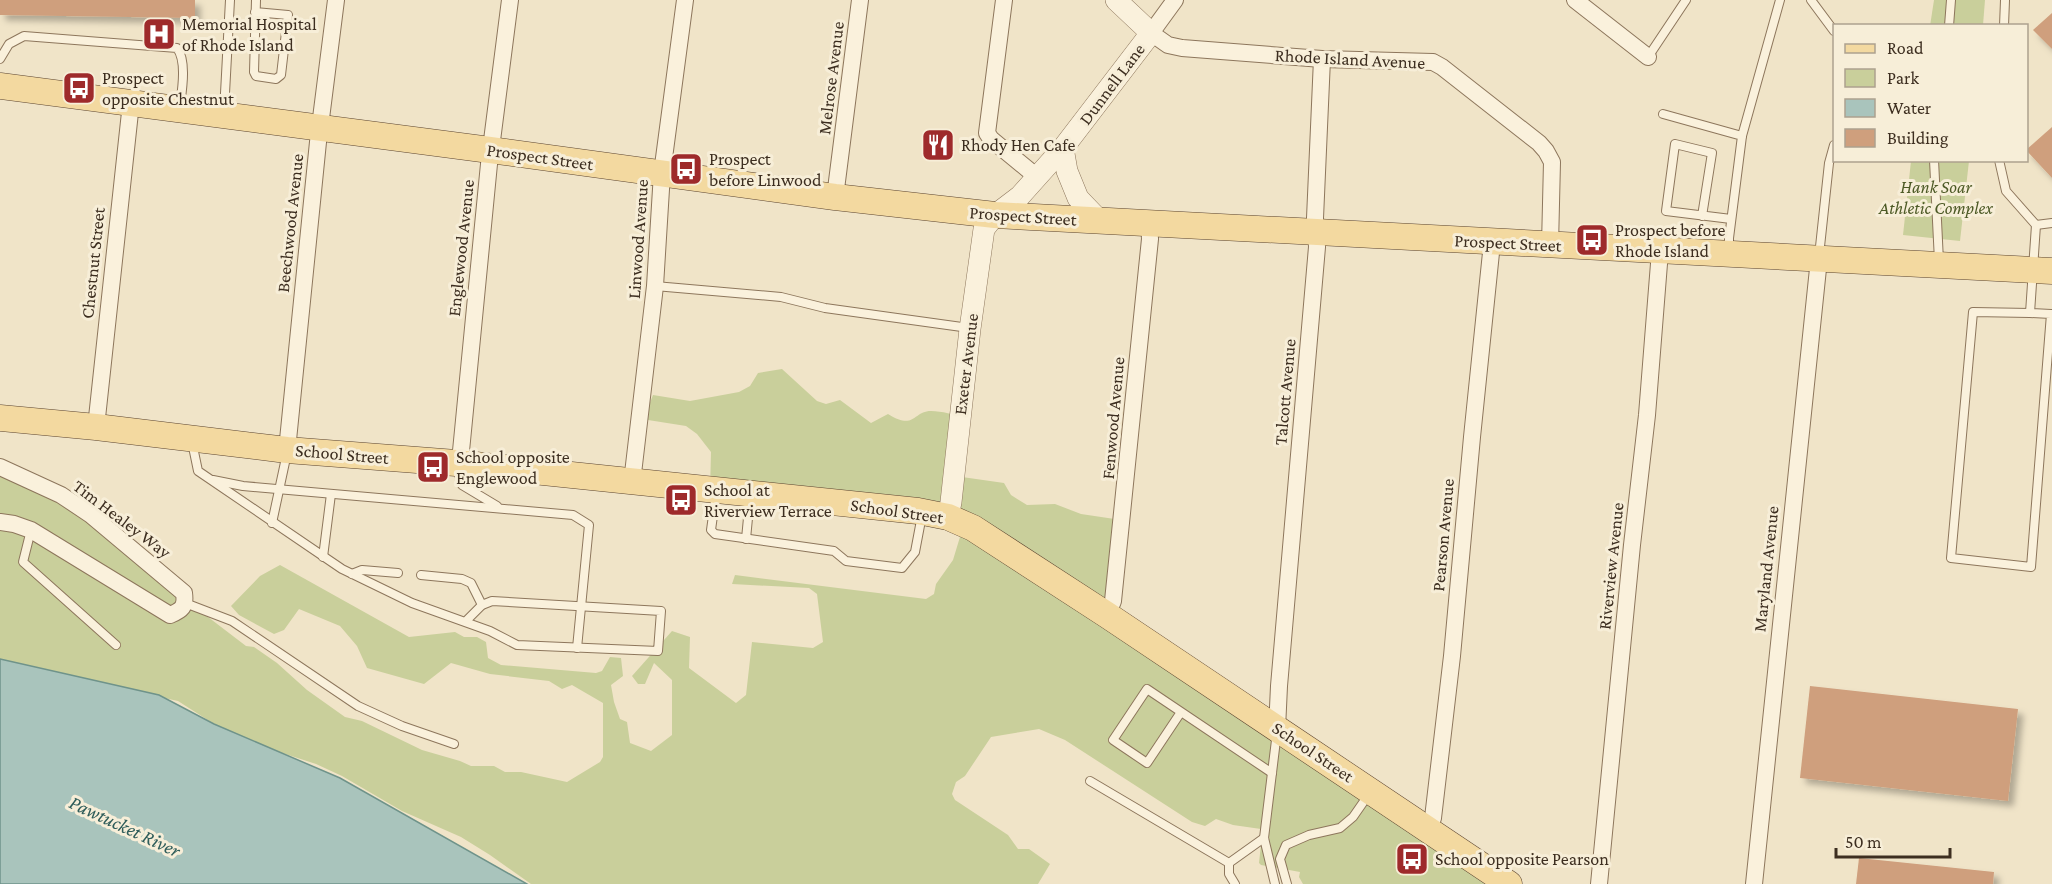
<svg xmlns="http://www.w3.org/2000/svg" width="2052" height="884" viewBox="0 0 2052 884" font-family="'Crimson Pro',serif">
	<defs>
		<filter id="shadow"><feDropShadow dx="5.5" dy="5.5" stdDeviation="3" flood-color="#0004"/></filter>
	</defs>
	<rect width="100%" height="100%" fill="#f0e4c8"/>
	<!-- green -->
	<g fill="#c9cf9b">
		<path d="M1934,0h51l-2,25 -53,1z"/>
		<path d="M1911,161h58l-9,80 -57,-6z"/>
		<path d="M782,369l35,32 9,3 14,-4 31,23 17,-9c27,17 25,-3 43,-3 11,0 23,4 33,6l-2,60 42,6 7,12 16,10 28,-1 26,10 47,7 -8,91 388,272h-205l-4,-7 1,-5 -39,-7 -2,-2 3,-28 -1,-6 -28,-4 -17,-6 -11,7 -13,-4 -127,-82 -26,-11 -48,8 -26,39 -9,6 -4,12 3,6 53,35 10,14h11l21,15 -12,20h-507l-41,-29 -29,-18 -59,-26 -60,-35 -26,-12 -67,-22 -35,-18 -36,-23 -178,-39v-193l88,46 103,89 55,42 8,1 23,16 30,27 38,27 17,4 60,29 38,11 11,5h23l11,6h16l46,10 33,-20 3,-5v-54l-31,-18 -10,4 -13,-8 -59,-7 -39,-11 -27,21 -57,-16 -10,-22 -17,-20 -41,-17 -15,21 -10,4 -35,-19 -8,-9 29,-30 20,-11 129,72 46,-5 9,5h13l9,5 2,16 13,7 95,8 6,-2 8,-14 11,1 2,18 -12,9 3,17 6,17 7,3 3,21 21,8 21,-16v-55l-18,-17 -9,21h-7l-6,-8 40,-45 18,6 -1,31 47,35 10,-8 6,-53 61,6 10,-6 -6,-48 -8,-6 -77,-4 3,-9 191,24 8,-5 2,-10 17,-24 10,-33 -253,-35 1,-40 -14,-18 -11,-8 -38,-6 1,-15 4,-10 37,6 49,-9 11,-6 8,-13z"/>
	</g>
	<!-- water -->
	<path fill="#a9c4bc" stroke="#6f938a" stroke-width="1.5" d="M0,659l159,36 55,29 126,54 187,106h-527z"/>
	<!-- building -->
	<g fill="#cf9f7d" filter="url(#shadow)">
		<path d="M0,0h195v18l-195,-3z"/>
		<path d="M2052,13v36l-19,-19z"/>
		<path d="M2052,127v51l-26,-28z"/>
		<path d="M1810,686l208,23 -10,92 -208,-23z"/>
		<path d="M1859,858l135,14 -1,12h-137z"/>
	</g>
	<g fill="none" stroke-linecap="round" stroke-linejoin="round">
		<defs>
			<g id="service">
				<path d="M1811,0l23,31"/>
				<path d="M255,12l33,3 -7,60 -5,4 -20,-3 -2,-4 2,-72"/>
				<path d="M1949,26l2,-26"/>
				<path d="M2004,26l1,-26"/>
				<path d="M1648,57l38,-57"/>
				<path d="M0,59l9,-15 15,-8 153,12c10,13 5,42 3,58"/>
				<path d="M224,112l6,-112"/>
				<path d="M1663,114l79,22 -13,102v13"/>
				<path d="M1742,136l38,-136"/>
				<path d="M1934,160l5,101"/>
				<path d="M1999,160l7,31 30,34 -6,88 21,1 -20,253 -80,-9 22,-246 57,1"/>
				<path d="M1702,216l10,-63 -37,-9 -9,67 65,8"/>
				<path d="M2036,225l16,-2"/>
				<path d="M1819,256l10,-93 5,-18"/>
				<path d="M655,286l126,11 44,11 144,20"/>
				<path d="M192,442l6,29 144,98 70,34 78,28 27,14 141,6 3,-40 -169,-10 -10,4 -17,17"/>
				<path d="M457,467l5,18 35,21"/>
				<path d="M213,480l30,6 330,29 16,10 -12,123"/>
				<path d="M716,494l-5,36 4,4 119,17 12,10 56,7 13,-16 7,-37"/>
				<path d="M272,523l15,-70"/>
				<path d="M31,530l-8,32 93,83"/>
				<path d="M746,539l4,-42"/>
				<path d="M323,557l8,-63"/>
				<path d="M352,574l10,-4 36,3"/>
				<path d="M421,575l41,4 9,4 11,22"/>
				<path d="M185,603l47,18 126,85 44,20 52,18"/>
				<path d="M1181,712l-34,51 -34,-23 34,-51 125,84"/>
				<path d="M1090,781l139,82"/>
				<path d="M1229,863l35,-25"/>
				<path d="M1229,863v11l6,10"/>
				<path d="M1275,884l-11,-46 13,-106"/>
				<path d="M1287,884l-7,-25 6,-14 23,-10 31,-7 13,-11 16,-23"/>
			</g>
			<g id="minor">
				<path d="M1004,0l-17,133 4,6 46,38"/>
				<path d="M1175,0l-24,33 17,12 14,3 140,11 111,3 9,5 97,76 7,8 6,11 -2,83"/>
				<path d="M1575,0l73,57"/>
				<path d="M835,197l25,-197"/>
				<path d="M96,427l35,-324"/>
				<path d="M287,450l31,-308 18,-142"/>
				<path d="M456,463l5,-12 28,-287 21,-164"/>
				<path d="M0,467l61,28 30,20 93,78c2,14 -2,17 -14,22l-139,-85 -17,-6 -14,-2"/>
				<path d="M632,482l23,-196 7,-113 23,-173"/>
				<path d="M1107,615l6,-14 37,-362 -1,-16"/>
				<path d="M1277,729l2,-43 38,-439 -2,-29 7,-159"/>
				<path d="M1429,830l4,-12 19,-162 20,-219 20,-194"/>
				<path d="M1599,884l33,-339 15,-130 13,-164"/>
				<path d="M1754,884l65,-625"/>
			</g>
			<g id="tertiary">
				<path d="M1063,148l4,23 11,27 23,24"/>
				<path d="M948,517l3,-15 19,-173 14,-100 11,-14 25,-19 43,-48 88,-115 -35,-33"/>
			</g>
			<g id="primary">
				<path d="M0,86l490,64 345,47 160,18 1057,56"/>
				<path d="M0,418l96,9 191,23 169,13 462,48 30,6 25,11 134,87 402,269"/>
			</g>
		</defs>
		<!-- service casing -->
		<use href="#service" stroke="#8d765c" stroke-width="10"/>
		<!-- minor casing -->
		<use href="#minor" stroke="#8d765c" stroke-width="18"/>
		<!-- tertiary casing -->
		<use href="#tertiary" stroke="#8d765c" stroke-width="22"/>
		<!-- primary casing -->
		<use href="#primary" stroke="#5b4430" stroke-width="27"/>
		<!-- service -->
		<use href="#service" stroke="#faf1dc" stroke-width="8"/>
		<!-- minor -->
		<use href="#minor" stroke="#faf1dc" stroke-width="16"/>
		<!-- tertiary -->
		<use href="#tertiary" stroke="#faf1dc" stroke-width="21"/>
		<!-- primary -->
		<use href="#primary" stroke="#f3d9a0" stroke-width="26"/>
	</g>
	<!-- icons -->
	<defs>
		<symbol id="hospital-square" viewBox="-11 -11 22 22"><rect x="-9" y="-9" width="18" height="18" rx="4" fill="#9e2a2b" stroke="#f7eed8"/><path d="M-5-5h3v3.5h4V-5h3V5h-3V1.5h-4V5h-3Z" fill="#fff"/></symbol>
		<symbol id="bus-square" viewBox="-11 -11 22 22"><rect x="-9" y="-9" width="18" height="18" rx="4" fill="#9e2a2b" stroke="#f7eed8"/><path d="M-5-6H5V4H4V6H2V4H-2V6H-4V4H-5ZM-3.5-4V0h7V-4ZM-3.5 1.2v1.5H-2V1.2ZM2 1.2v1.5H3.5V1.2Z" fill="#fff"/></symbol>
		<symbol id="restaurant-square" viewBox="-11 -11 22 22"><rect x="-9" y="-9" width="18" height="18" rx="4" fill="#9e2a2b" stroke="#f7eed8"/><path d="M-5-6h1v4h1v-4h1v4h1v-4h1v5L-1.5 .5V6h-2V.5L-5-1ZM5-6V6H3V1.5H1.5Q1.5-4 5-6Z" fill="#fff"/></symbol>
	</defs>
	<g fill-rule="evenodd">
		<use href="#hospital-square" x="140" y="15" width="38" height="38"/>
		<use href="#bus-square" x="60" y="69" width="38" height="38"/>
		<use href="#restaurant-square" x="919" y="126" width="38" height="38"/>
		<use href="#bus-square" x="667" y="150" width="38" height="38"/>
		<use href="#bus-square" x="1573" y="221" width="38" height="38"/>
		<use href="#bus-square" x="414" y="448" width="38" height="38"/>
		<use href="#bus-square" x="662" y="481" width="38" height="38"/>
		<use href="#bus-square" x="1393" y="840" width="38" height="38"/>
	</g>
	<g text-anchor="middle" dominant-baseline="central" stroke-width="6" stroke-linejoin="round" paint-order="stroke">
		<!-- poi labels -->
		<g font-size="18" fill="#3d2e20" stroke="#f7eed8" text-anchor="start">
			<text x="182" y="24">Memorial Hospital<tspan x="182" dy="21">of Rhode Island</tspan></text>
			<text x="102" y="78">Prospect<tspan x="102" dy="21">opposite Chestnut</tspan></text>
			<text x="961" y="145">Rhody Hen Cafe</text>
			<text x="709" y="159">Prospect<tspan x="709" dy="21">before Linwood</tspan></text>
			<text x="1615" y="230">Prospect before<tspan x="1615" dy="21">Rhode Island</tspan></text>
			<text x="456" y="457">School opposite<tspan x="456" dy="21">Englewood</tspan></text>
			<text x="704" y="490">School at<tspan x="704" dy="21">Riverview Terrace</tspan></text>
			<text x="1435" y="859">School opposite Pearson</text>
		</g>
		<!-- street labels -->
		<g font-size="18" fill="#3d2e20" stroke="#f7eed8">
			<text transform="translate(1350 59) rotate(3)">Rhode Island Avenue</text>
			<text transform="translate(831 78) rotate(-83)">Melrose Avenue</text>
			<text transform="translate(1112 84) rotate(-53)">Dunnell Lane</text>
			<text transform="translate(540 157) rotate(8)">Prospect Street</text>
			<text transform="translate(1023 216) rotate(4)">Prospect Street</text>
			<text transform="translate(290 223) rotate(-84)">Beechwood Avenue</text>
			<text transform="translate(638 239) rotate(-86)">Linwood Avenue</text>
			<text transform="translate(1508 243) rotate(3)">Prospect Street</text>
			<text transform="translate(461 248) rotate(-84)">Englewood Avenue</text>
			<text transform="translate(93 263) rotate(-84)">Chestnut Street</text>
			<text transform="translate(966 364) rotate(-83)">Exeter Avenue</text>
			<text transform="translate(1285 392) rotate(-85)">Talcott Avenue</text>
			<text transform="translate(1113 418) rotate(-85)">Fenwood Avenue</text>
			<text transform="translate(342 454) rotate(5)">School Street</text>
			<text transform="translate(897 511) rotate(8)">School Street</text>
			<text transform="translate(122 519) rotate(37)">Tim Healey Way</text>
			<text transform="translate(1443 535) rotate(-85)">Pearson Avenue</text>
			<text transform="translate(1611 566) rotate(-84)">Riverview Avenue</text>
			<text transform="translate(1766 569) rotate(-84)">Maryland Avenue</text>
			<text transform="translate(1313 752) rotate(34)">School Street</text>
		</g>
		<!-- park labels -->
		<g font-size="18" font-style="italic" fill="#4d5a26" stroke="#f7eed8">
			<text x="1936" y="187">Hank Soar<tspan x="1936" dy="21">Athletic Complex</tspan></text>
		</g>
		<!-- water labels -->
		<g font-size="20" font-style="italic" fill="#2f5d5a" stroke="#f7eed8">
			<text transform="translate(125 826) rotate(25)">Pawtucket River</text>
		</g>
	</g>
	<!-- legend -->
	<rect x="1833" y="24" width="195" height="138" fill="#f7eed8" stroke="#ada18e" stroke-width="1.5"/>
	<rect x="1845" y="44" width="30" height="9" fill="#f3d9a0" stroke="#ada18e" stroke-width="1.5"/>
	<text x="1887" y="54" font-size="18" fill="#3d2e20">Road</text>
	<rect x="1845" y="69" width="30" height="18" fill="#c9cf9b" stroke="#ada18e" stroke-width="1.5"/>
	<text x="1887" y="84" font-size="18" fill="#3d2e20">Park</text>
	<rect x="1845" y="99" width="30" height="18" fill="#a9c4bc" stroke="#ada18e" stroke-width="1.5"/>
	<text x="1887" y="114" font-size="18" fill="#3d2e20">Water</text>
	<rect x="1845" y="129" width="30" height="18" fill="#cf9f7d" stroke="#ada18e" stroke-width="1.5"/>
	<text x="1887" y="144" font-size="18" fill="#3d2e20">Building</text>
	<!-- scale -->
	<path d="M1836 848v9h114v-9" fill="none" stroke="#3d2e20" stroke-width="3"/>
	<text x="1845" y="848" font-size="18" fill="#3d2e20" stroke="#f7eed8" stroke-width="4.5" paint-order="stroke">50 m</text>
</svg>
